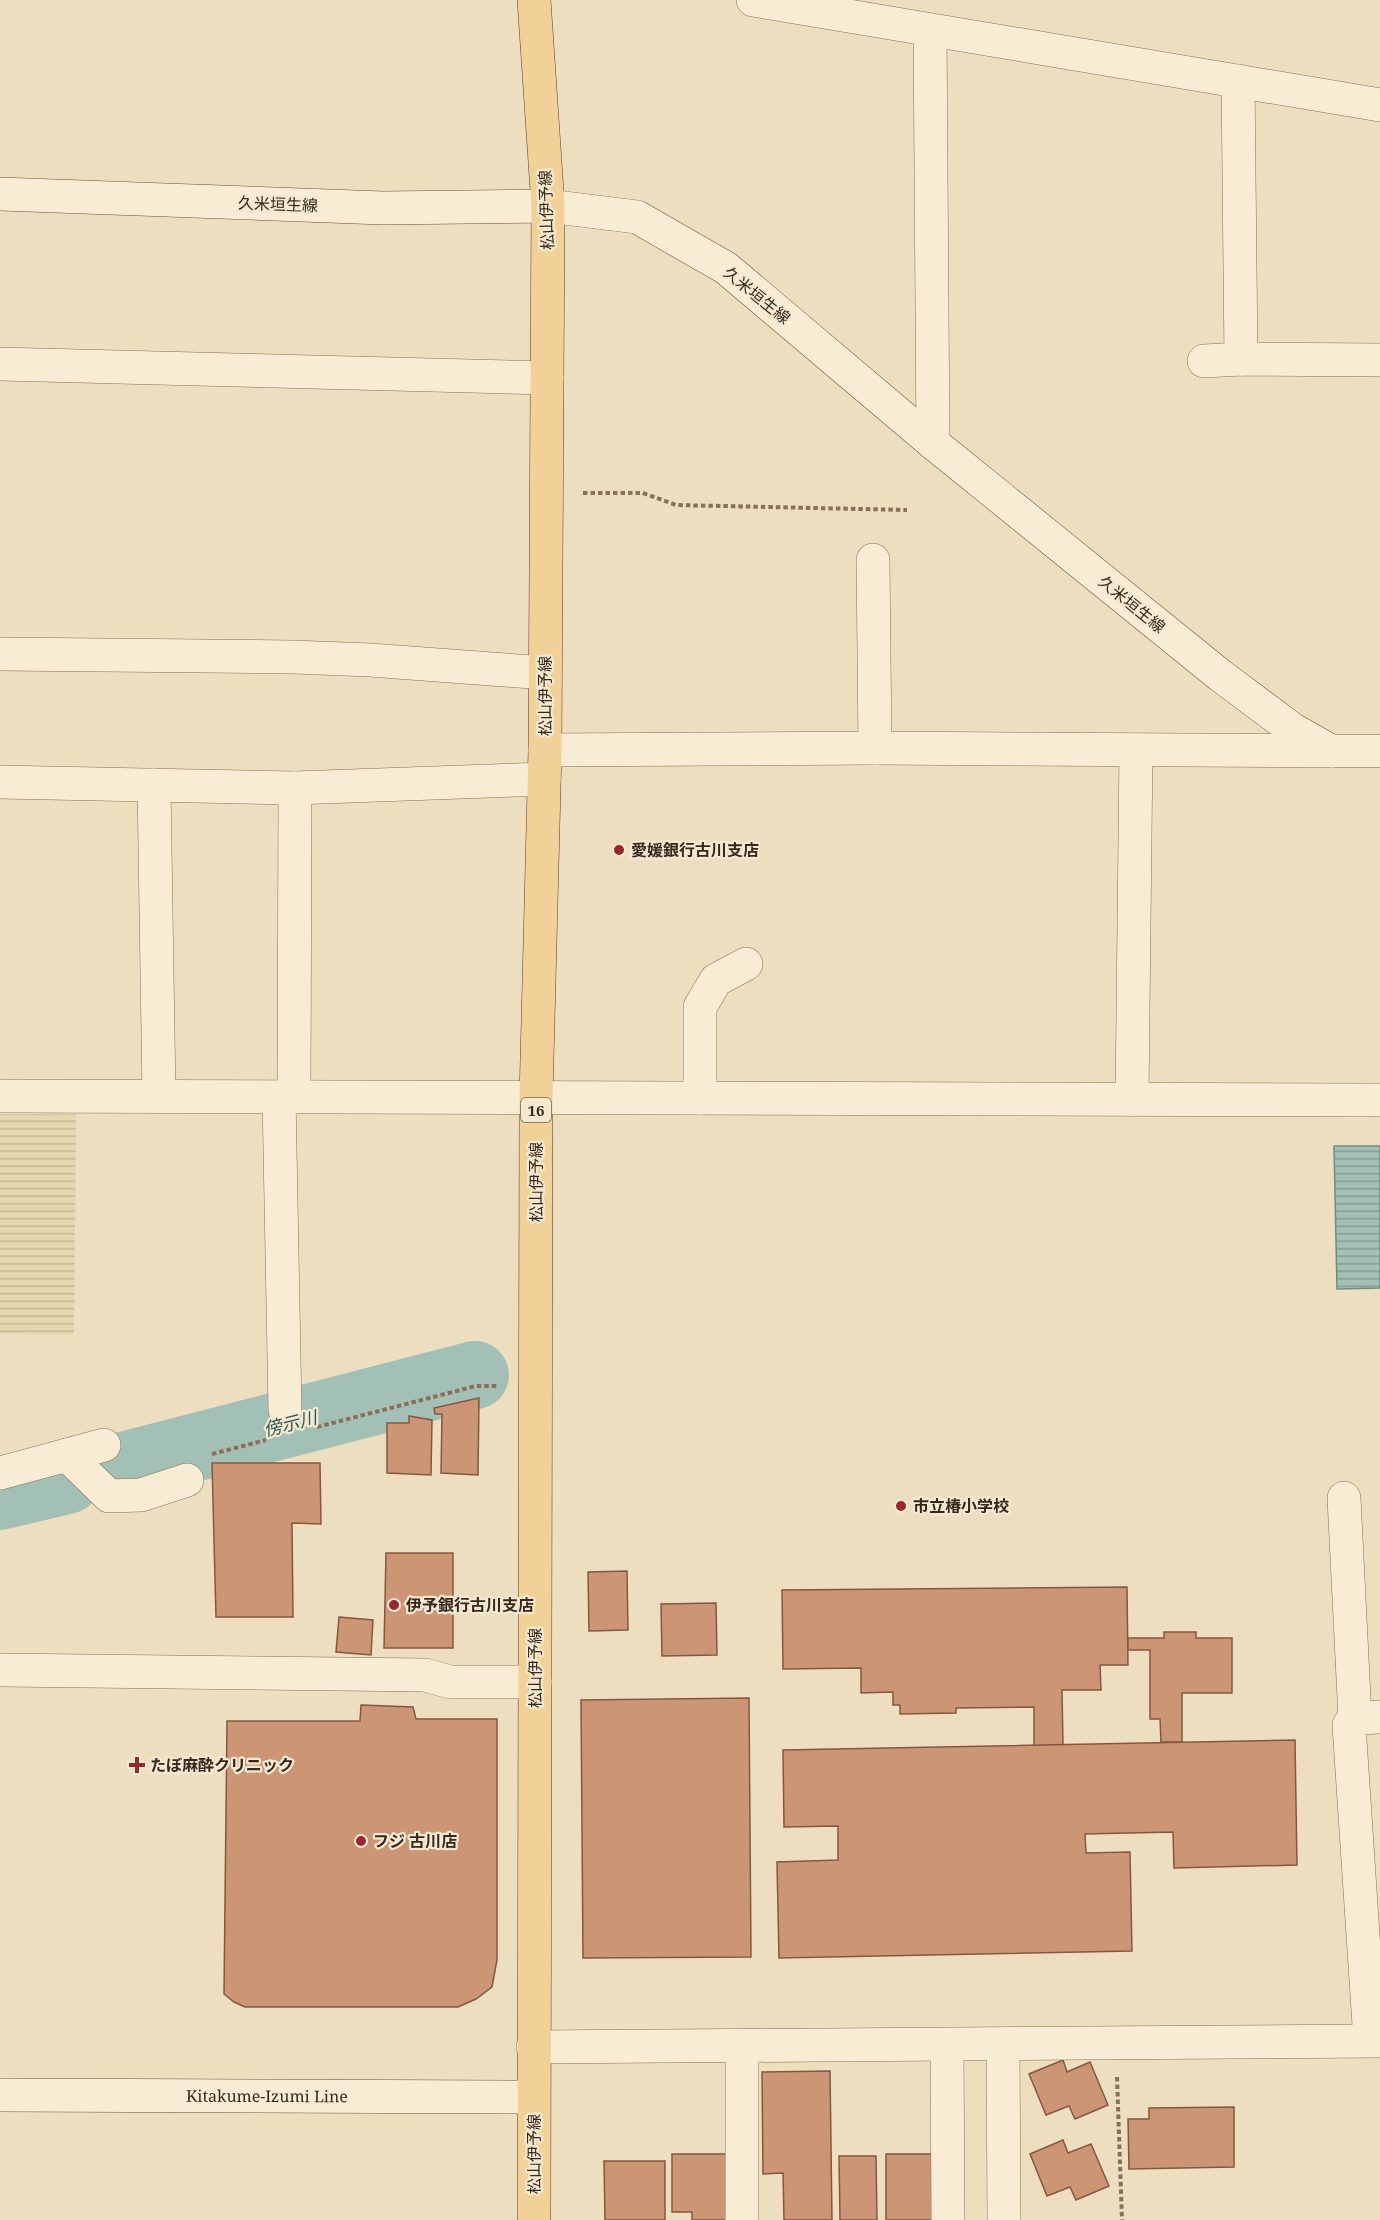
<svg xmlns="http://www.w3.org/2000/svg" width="1380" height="2220" viewBox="0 0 1380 2220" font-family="'Noto Serif','Noto Sans JP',serif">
	<defs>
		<pattern id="farmland-rules" width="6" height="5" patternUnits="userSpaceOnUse" patternTransform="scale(1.5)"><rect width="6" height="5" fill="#e3d8ae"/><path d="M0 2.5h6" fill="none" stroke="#c3b995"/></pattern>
		<pattern id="water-rules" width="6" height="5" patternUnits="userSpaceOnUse" patternTransform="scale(1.5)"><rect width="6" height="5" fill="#a3c0b6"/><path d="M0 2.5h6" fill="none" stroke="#869c93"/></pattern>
	</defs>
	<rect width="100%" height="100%" fill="#eedec0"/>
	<!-- farmland -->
	<path fill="url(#farmland-rules)" d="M0,1114h76l-2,221 -74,-1z"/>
	<!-- water -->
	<path fill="url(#water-rules)" stroke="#6a8e83" stroke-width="1.5" d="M1334,1146h46v142l-43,1z"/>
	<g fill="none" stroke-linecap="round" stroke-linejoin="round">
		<!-- river -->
		<g stroke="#a3c0b6" stroke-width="68">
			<path d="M104,1471l371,-96"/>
			<path d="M0,1496l67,-16"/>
		</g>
	</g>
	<!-- building -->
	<g fill="#cc9576" stroke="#86573e" stroke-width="1.5">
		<path d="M479,1398l-1,77 -37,-2 1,-59h-7l-1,-6z"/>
		<path d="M409,1416l23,4 -1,55 -44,-2v-50h22z"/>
		<path d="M212,1463h108l1,61 -29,-1 1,94h-77z"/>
		<path d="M386,1553h67v95h-69z"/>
		<path d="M627,1571l1,59 -39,1 -1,-59z"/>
		<path d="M1127,1587l1,78h-28l1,25h-39l1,55 -29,1v-39l-78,1v5l-56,1v-9h-7v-13l-32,1v-25l-78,1 -1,-79z"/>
		<path d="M716,1603l1,52 -55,1 -1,-52z"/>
		<path d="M339,1617l34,3 -2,35 -35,-3z"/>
		<path d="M1164,1632h32v6h36v55h-50v49h-21l-1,-23h-10v-69h-22v-12h36z"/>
		<path d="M749,1698l2,259 -168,1 -2,-258z"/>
		<path d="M361,1705l52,2 3,12h81v241l-5,27 -16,12 -18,8h-213l-11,-5 -10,-8 3,-273h133z"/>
		<path d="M1295,1740l2,125 -123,3 -1,-36 -88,2 1,19 44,-1 2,99 -353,7 -2,-96 61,-2v-34l-54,1 -1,-77z"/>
		<path d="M1063,2060l4,12 23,-10 18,43 -33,14 -6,-13 -23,9 -17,-41z"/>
		<path d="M830,2071l2,149h-48l-1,-47 -20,1 -1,-102z"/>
		<path d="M1234,2107v60l-105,2 -1,-50h21v-11z"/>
		<path d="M1063,2140l5,13 23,-9 18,42 -33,14 -6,-13 -23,9 -17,-42z"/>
		<path d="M672,2154h62l-1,66h-41v-8h-20z"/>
		<rect x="886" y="2154" width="47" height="66"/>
		<path d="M839,2156h37l1,64h-37z"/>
		<path d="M604,2161h61v59h-60z"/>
	</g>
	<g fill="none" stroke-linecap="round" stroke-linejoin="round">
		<defs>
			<g id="street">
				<path d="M753,0l627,105"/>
				<path d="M930,30l3,413"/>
				<path d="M1238,81l3,278"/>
				<path d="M1204,361l37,-2 139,1"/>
				<path d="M0,364l547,14"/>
				<path d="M873,560l2,188"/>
				<path d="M0,654l293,3 77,3 175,13"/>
				<path d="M545,750l330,-2 456,3"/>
				<path d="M0,782l295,6 249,-9"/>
				<path d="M154,785l5,311"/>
				<path d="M0,1096l1380,4"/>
				<path d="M279,1097l6,313"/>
				<path d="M294,1097l1,-309"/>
				<path d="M700,1098v-91l16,-27 30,-16"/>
				<path d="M1132,1099l4,-349"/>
				<path d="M67,1455l42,41 32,-1 46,-15"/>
				<path d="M0,1473l104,-28"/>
				<path d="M1344,1498l11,220"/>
				<path d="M0,1670l425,5 25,7h85"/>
				<path d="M1370,2040l-21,-315 6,-7 25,-1"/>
				<path d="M947,2045l1,175"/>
				<path d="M1003,2045l1,175"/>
				<path d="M533,2047l847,-6"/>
				<path d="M742,2047v173"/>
			</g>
			<g id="secondary">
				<path d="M0,194l383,14 165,-2 89,11 89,51 207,175 288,233 71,53 39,22h49"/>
				<path id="s1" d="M0,2095l533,2"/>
			</g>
			<path id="primary" d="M534,0l14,206 -3,544 -9,348 -2,1122"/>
		</defs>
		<!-- street casing -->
		<use href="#street" stroke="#876f58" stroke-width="34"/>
		<!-- secondary casing -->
		<use href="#secondary" stroke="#69503c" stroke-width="34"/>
		<!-- primary casing -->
		<use href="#primary" stroke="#553d2d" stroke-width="34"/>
		<!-- path -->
		<g stroke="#876f58" stroke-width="4" stroke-dasharray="4.5 3" stroke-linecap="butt">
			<path d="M583,493h60l33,12 231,5"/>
			<path d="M317,1427l159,-41h23"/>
			<path d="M212,1454l54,-14"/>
			<path d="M1117,2077l5,143"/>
		</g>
		<!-- street -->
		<use href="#street" stroke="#f9ecd4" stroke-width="33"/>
		<!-- secondary -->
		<use href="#secondary" stroke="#f9ecd4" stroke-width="33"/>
		<!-- primary -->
		<use href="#primary" stroke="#f2d198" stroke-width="33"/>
	</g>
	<!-- markers -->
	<g fill="#96282f" stroke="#f5e8d0" stroke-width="2">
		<circle cx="619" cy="850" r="6"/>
		<circle cx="901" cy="1506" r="6"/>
		<circle cx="394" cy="1605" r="6"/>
		<path d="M134 1756h6v6h6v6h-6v6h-6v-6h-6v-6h6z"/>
		<circle cx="361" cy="1841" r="6"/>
	</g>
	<g text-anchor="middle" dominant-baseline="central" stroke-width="4.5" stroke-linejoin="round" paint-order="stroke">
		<!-- shield labels -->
		<rect fill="#f5e8d0" stroke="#706253" stroke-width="1.5" x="521" y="1098" width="30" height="24" rx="4.5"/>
		<g font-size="15" font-weight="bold" fill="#37281d">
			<text x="536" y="1110">16</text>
		</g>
		<!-- street labels -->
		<g font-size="16" fill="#37281d" stroke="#f5e8d0">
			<text transform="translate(278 204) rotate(2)">久米垣生線</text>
			<text transform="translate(546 210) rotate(-92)">松山伊予線</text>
			<text transform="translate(757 295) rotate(39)">久米垣生線</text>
			<text transform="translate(1132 604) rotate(39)">久米垣生線</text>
			<text transform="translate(545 696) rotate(-90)">松山伊予線</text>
			<text transform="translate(536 1182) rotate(-90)">松山伊予線</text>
			<text transform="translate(535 1668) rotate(-90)">松山伊予線</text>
			<text stroke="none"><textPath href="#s1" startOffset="267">Kitakume-Izumi Line</textPath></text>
			<text transform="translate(534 2154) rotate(-90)">松山伊予線</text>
		</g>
		<!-- poi labels -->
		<g font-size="16" font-weight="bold" fill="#37281d" stroke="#f5e8d0" text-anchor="start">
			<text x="631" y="850">愛媛銀行古川支店</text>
			<text x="913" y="1506">市立椿小学校</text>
			<text x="406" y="1605">伊予銀行古川支店</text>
			<text x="150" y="1765">たぼ麻酔クリニック</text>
			<text x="373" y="1841">フジ 古川店</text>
		</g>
		<!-- water labels -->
		<g font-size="18" font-style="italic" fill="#2c5651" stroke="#f5e8d0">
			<text transform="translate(290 1423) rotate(-14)">傍示川</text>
		</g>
	</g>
</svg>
